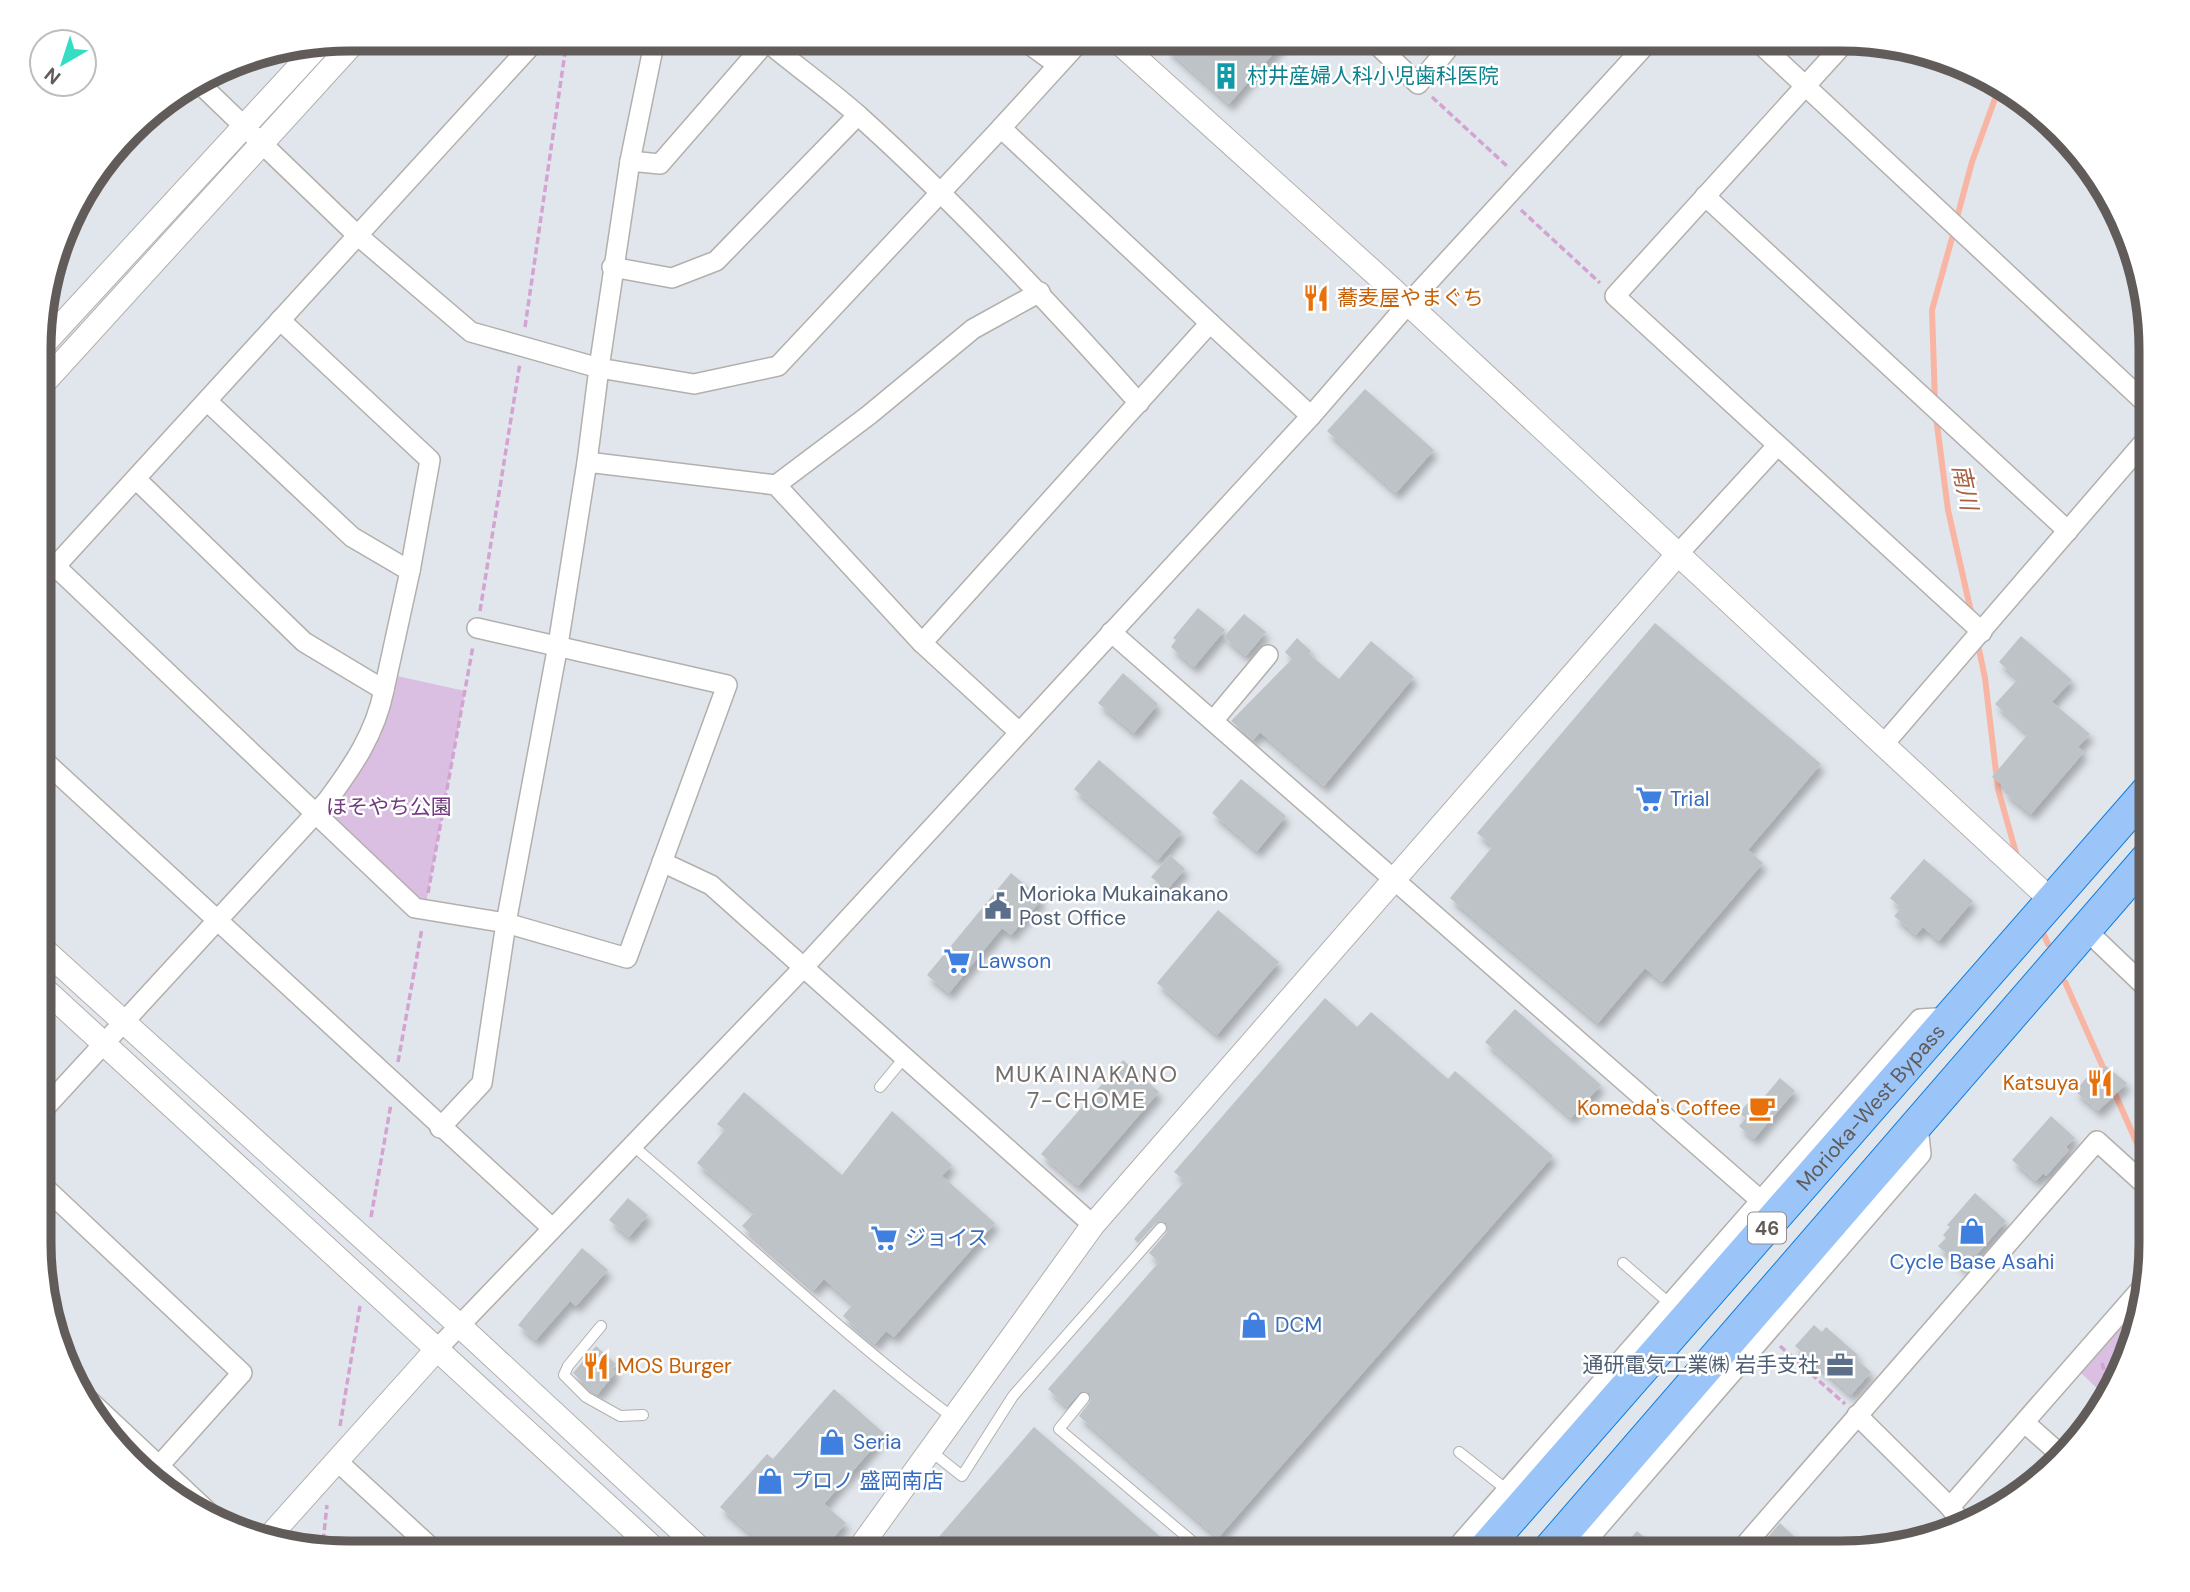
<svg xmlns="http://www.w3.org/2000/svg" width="2190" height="1592" viewBox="0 0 2190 1592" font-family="'DM Sans','Noto Sans JP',sans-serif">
	<defs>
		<filter id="shadow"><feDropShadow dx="4" dy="7" stdDeviation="3.5" flood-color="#0004"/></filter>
	</defs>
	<rect width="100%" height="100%" fill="#e1e6ec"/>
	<!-- green -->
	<g fill="#dabfe2">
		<path d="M388,674l77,17 -40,218 -110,-95 12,-13z"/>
		<path d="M2144,1296l-9,47 -29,54 -27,-26z"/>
	</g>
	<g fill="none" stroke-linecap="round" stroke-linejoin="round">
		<!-- stream -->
		<g stroke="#f9b5a3" stroke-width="6">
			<path d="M1956,221l16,-59 28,-77"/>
			<path d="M1935,403l-3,-93 22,-79"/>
			<path d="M1936,417l12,93 24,106"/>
			<path d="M1977,640l8,38 13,111 20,71"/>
			<path d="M2043,933l5,11"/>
			<path d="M2065,982l41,92"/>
			<path d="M2112,1087l39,88"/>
		</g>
	</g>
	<!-- building -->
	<g fill="#bdc3c7" filter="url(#shadow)">
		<path d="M1176,39h110l-57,65 -62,-55z"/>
		<path d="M1365,389l69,61 -38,43 -69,-62z"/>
		<path d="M1198,608l27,22 -31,37 -23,-20 5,-7 -3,-2z"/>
		<path d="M1244,614l22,18 -20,24 -22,-19z"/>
		<path d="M1655,623l166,141 -73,86 15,13 -101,119 -17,-14 -47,55 -148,-125 43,-52 -16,-13z"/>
		<path d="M2021,636l51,44 -20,22 38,32 -12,13 6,5 -53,62 -27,-22 2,-4 -14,-11 36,-43 -33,-30 23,-25 -19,-17z"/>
		<path d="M1297,638l14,13 -2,3 30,25 32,-38 43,36 -90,109 -64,-54 -7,8 -22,-19 61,-62 -7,-7z"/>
		<path d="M1123,673l35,31 -24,29 -36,-30z"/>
		<path d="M1099,760l83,72 -24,28 -84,-71z"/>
		<path d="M1241,779l45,37 -29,35 -45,-38z"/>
		<path d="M1170,855l15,14 -18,21 -16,-13z"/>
		<path d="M1924,859l49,42 -34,40 -16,-14 -7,8 -22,-19 7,-8 -11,-10z"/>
		<path d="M1011,873l31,26 -31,36 -9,-7 -53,65 -22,-18z"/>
		<path d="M1218,910l61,52 -62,73 -60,-52z"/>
		<path d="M1325,998l32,29 14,-15 77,67 7,-8 98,85 -335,382 -139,-122 12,-16 -2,-7 -8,-2 -14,16 -19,-18 111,-127 -10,-9 18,-21 -1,-9h-10l-18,20 -4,-4 51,-58 -11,-9z"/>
		<path d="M1515,1009l86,76 -30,33 -86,-76z"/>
		<path d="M1123,1060l36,32 -81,94 -37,-32z"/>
		<path d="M2106,1066l21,17 -29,28 -23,-20 21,-24 5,4z"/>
		<path d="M1780,1078l15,13 -41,48 -15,-13 7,-8 -7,-5 13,-15 6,6z"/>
		<path d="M744,1092l98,83 50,-64 60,54 -10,11 53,47 -101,114 -8,-6 -11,13 -32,-28 10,-12 -29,-25 -10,11 -41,-36 -31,-28 13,-14 -58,-49 28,-33 -8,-6z"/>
		<path d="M2051,1116l24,22 -9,9 3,3 -23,26 -3,-3 -7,8 -24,-21z"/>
		<path d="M1975,1193l31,28 -42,48 -26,-23 8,-8 -3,-3 7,-8 -3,-2z"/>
		<path d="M628,1198l20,17 -19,22 -20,-17z"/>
		<path d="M582,1248l26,22 -32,36 -6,-5 -34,39 -18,-15z"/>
		<path d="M1814,1325l8,7 4,-5 32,28 -3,3 16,14 -20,23 -56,-49z"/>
		<path d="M596,1346l20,18 -4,5 4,3 -19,23 -24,-22z"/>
		<path d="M834,1389l51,45 -61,70 22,19 -26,30h-47l-53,-46 47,-53 6,5z"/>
		<path d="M1034,1427l145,126h-254z"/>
		<path d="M1780,1523l22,21 -8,9h-7l-19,-16z"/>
		<path d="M1637,1531l26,22h-46z"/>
	</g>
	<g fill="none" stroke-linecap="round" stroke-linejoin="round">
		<defs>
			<g id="service">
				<path d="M880,1087l24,-29"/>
				<path d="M632,1145c108,91 210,190 323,274"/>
				<path d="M1623,1263l46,40"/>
				<path d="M601,1326l-33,40 -4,9 22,22 34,19 23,-1"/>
				<path d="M1084,1398l-25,31 147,124"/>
				<path d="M932,1452l30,24 51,-80 148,-168"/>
				<path d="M1459,1452l48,38"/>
			</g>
			<g id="minor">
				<path d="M655,39l-25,122 -31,207 95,16 84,-18 223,-238"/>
				<path d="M764,39c31,27 65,50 95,77 100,90 191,187 280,287"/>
				<path d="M1022,39l36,26"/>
				<path d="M1082,39l-81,89 209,195"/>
				<path d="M1371,39l47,45 38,-45"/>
				<path d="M1755,39l396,369"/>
				<path d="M1848,39l-233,257 367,336"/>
				<path d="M198,82l158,152 115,98 128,36 -12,94"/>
				<path d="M2027,101l7,6"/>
				<path d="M630,161l30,3 107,-123"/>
				<path d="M1705,196l363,335"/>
				<path d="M612,267l60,11 44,-17 142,-146"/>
				<path d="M280,320l150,140 -20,111"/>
				<path d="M207,401l145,136 58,34 -26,119"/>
				<path d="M776,485l93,-70 104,-86 67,-37"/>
				<path d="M1678,554l98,-107"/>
				<path d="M55,566l360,342 91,15 121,35 100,-273 -250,-57"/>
				<path d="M41,582l496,-543"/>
				<path d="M1111,632l648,567"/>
				<path d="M922,643l288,-320 101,93"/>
				<path d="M1213,721l55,-66"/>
				<path d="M1883,745l268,-311"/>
				<path d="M41,758l511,470"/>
				<path d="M662,862l49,23 382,340"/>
				<path d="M2085,929l66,63"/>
				<path d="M41,1112l286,-311c26,-35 48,-67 57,-111l-80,-48 -167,-162"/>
				<path d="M440,1128l42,-45 24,-160 52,-278 29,-183 189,23 146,158 97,89"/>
				<path d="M41,1184l201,189 -93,104"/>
				<path d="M438,1348l365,-380 508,-552 97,-112 243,-265"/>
				<path d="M76,1388l145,136"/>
				<path d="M1857,1415l93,92 13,18"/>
				<path d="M2025,1423l35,31"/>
				<path d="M337,1461l100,92"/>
				<path d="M1950,1507l197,-225"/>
				<path d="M1751,1539l18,14"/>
				<path d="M1452,1553l468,-534 31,-2"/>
				<path d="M1576,1553l345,-399 -3,-27"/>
				<path d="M1738,1553l359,-412 54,49"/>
			</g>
			<g id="tertiary">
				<path d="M1115,39l275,248 662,614"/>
				<path d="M41,347l279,-303"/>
				<path d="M41,386l316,-347"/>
				<path d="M41,947l419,379 245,227"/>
				<path d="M41,986l618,567"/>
				<path d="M267,1539l171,-191"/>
				<path d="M856,1553l237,-328 585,-671"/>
			</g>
			<g id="trunk">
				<path id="s1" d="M1481,1553l670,-766"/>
				<path d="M1546,1553l605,-699"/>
			</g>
		</defs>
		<!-- service casing -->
		<use href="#service" stroke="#b3afad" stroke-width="12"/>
		<!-- minor casing -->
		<use href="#minor" stroke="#b3afad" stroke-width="22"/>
		<!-- tertiary casing -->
		<use href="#tertiary" stroke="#b3afad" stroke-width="25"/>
		<!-- trunk casing -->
		<use href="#trunk" stroke="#0e7fde" stroke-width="34"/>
		<!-- path -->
		<g stroke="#d3a3d2" stroke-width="3.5" stroke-dasharray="7 3.5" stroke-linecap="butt">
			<path d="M1432,97l76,70"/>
			<path d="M1521,210l79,73"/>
			<path d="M525,327l42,-288"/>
			<path d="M480,611l40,-248"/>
			<path d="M428,893l45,-247"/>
			<path d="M398,1062l24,-134"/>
			<path d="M371,1217l20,-113"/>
			<path d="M1780,1346l65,58"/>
			<path d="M2102,1363l4,15 7,5"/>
			<path d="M340,1426l20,-120"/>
			<path d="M322,1551l5,-46"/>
		</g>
		<!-- service -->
		<use href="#service" stroke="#fff" stroke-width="10"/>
		<!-- minor -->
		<use href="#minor" stroke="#fff" stroke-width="19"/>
		<!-- tertiary -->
		<use href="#tertiary" stroke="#fff" stroke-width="23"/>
		<!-- trunk -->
		<use href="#trunk" stroke="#9bc4f8" stroke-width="32"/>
	</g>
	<!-- icons -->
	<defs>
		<symbol id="building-bare" viewBox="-9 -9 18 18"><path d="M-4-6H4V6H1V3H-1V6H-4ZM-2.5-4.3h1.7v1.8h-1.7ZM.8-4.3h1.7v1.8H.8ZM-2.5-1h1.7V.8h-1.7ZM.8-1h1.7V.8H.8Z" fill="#0f9aa8" stroke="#fff" stroke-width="2.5" paint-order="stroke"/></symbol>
		<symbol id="restaurant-bare" viewBox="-9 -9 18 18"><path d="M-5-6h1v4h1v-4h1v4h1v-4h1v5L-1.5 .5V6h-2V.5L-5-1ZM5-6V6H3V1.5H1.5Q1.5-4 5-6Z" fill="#e8710a" stroke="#fff" stroke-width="2.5" paint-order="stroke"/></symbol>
		<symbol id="supermarket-bare" viewBox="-9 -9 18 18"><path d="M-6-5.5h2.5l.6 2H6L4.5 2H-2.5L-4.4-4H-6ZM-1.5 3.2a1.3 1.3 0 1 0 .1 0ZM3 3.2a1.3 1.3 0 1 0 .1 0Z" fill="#3f7fe0" stroke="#fff" stroke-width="2.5" paint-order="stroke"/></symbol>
		<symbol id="civic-bare" viewBox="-9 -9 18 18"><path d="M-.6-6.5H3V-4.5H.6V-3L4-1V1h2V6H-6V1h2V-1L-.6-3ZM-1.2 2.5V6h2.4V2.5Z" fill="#5c6f8a" stroke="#fff" stroke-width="2.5" paint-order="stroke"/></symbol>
		<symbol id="cafe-bare" viewBox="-9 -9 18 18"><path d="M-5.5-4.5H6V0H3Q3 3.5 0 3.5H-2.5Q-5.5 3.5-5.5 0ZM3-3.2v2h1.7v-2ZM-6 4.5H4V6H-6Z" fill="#e8710a" stroke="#fff" stroke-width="2.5" paint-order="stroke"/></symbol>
		<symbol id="shop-bare" viewBox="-9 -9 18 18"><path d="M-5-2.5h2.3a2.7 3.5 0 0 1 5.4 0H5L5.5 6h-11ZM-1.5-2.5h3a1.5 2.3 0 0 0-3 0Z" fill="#3f7fe0" stroke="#fff" stroke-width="2.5" paint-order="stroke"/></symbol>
		<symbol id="office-bare" viewBox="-9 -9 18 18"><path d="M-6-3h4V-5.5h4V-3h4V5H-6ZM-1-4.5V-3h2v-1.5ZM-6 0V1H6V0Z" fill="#5c6f8a" stroke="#fff" stroke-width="2.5" paint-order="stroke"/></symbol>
	</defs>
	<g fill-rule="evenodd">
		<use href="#building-bare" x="1207" y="57" width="38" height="38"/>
		<use href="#restaurant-bare" x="1297" y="279" width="38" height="38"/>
		<use href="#supermarket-bare" x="1630" y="780" width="38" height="38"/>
		<use href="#civic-bare" x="979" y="887" width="38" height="38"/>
		<use href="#supermarket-bare" x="938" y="942" width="38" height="38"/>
		<use href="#restaurant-bare" x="2081" y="1064" width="38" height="38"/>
		<use href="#cafe-bare" x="1743" y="1089" width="38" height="38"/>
		<use href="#shop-bare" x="1953" y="1212" width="38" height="38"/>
		<use href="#supermarket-bare" x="865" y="1219" width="38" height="38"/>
		<use href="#shop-bare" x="1235" y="1306" width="38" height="38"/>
		<use href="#office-bare" x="1821" y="1346" width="38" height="38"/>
		<use href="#restaurant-bare" x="577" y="1347" width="38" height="38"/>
		<use href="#shop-bare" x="813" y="1423" width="38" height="38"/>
		<use href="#shop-bare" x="751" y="1462" width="38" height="38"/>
	</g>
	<g text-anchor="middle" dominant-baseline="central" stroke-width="5" stroke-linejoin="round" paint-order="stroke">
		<!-- shield labels -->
		<rect fill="#fff" stroke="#908d8c" stroke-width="2" x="1748" y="1212.5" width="38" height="31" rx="5"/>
		<g font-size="19" font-weight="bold" fill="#615c5a">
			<text x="1767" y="1228">46</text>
		</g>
		<!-- culture labels -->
		<g font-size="21" fill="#0d838f" stroke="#fff" text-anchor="start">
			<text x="1247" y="76">村井産婦人科小児歯科医院</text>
		</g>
		<!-- food labels -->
		<g font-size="21" fill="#c56008" stroke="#fff" text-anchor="start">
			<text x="1337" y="298">蕎麦屋やまぐち</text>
			<text x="2079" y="1083" text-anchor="end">Katsuya</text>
			<text x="1741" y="1108" text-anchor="end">Komeda's Coffee</text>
			<text x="617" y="1366">MOS Burger</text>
		</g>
		<!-- shop labels -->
		<g font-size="21" fill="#366cbe" stroke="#fff" text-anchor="start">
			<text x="1670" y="799">Trial</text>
			<text x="978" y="961">Lawson</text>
			<text x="905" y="1238">ジョイス</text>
			<text x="1972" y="1262" text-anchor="middle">Cycle Base Asahi</text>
			<text x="1275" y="1325">DCM</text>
			<text x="853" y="1442">Seria</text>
			<text x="791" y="1481">プロノ 盛岡南店</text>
		</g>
		<!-- park labels -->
		<g font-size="21" fill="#733980" stroke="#fff">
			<text x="389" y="807">ほそやち公園</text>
		</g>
		<!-- service labels -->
		<g font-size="21" fill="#4e5e75" stroke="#fff" text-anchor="start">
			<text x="1019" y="894">Morioka Mukainakano<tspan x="1019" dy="24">Post Office</tspan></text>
			<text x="1819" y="1365" text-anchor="end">通研電気工業㈱ 岩手支社</text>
		</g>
		<!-- street labels -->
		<g font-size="21" fill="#615c5a" stroke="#fff">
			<text stroke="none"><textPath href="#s1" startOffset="592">Morioka-West Bypass</textPath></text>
		</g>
		<!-- water labels -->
		<g font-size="23" font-style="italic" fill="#a96042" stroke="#fff">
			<text transform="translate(1965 487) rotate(78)">南川</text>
		</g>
		<!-- neighbourhood labels -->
		<g font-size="23" letter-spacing="2" fill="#736d6b" stroke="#fff">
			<text x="1087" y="1074">MUKAINAKANO<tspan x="1087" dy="26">7-CHOME</tspan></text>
		</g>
	</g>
	<!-- crop -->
	<path d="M0 0H2190V1592H0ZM349 51H1841A298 298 0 0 1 2139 349V1243A298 298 0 0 1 1841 1541H349A298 298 0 0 1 51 1243V349A298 298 0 0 1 349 51Z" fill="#fff" fill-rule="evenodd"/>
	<path fill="none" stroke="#615c5a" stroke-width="9" d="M349 51H1841A298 298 0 0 1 2139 349V1243A298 298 0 0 1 1841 1541H349A298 298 0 0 1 51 1243V349A298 298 0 0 1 349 51Z"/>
	<!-- north arrow -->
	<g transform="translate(63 63) rotate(219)"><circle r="33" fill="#ffffff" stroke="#c0bebd" stroke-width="2"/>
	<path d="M0-5L12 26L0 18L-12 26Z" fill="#35ddc4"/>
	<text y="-10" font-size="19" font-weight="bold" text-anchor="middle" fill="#615c5a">N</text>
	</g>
</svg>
